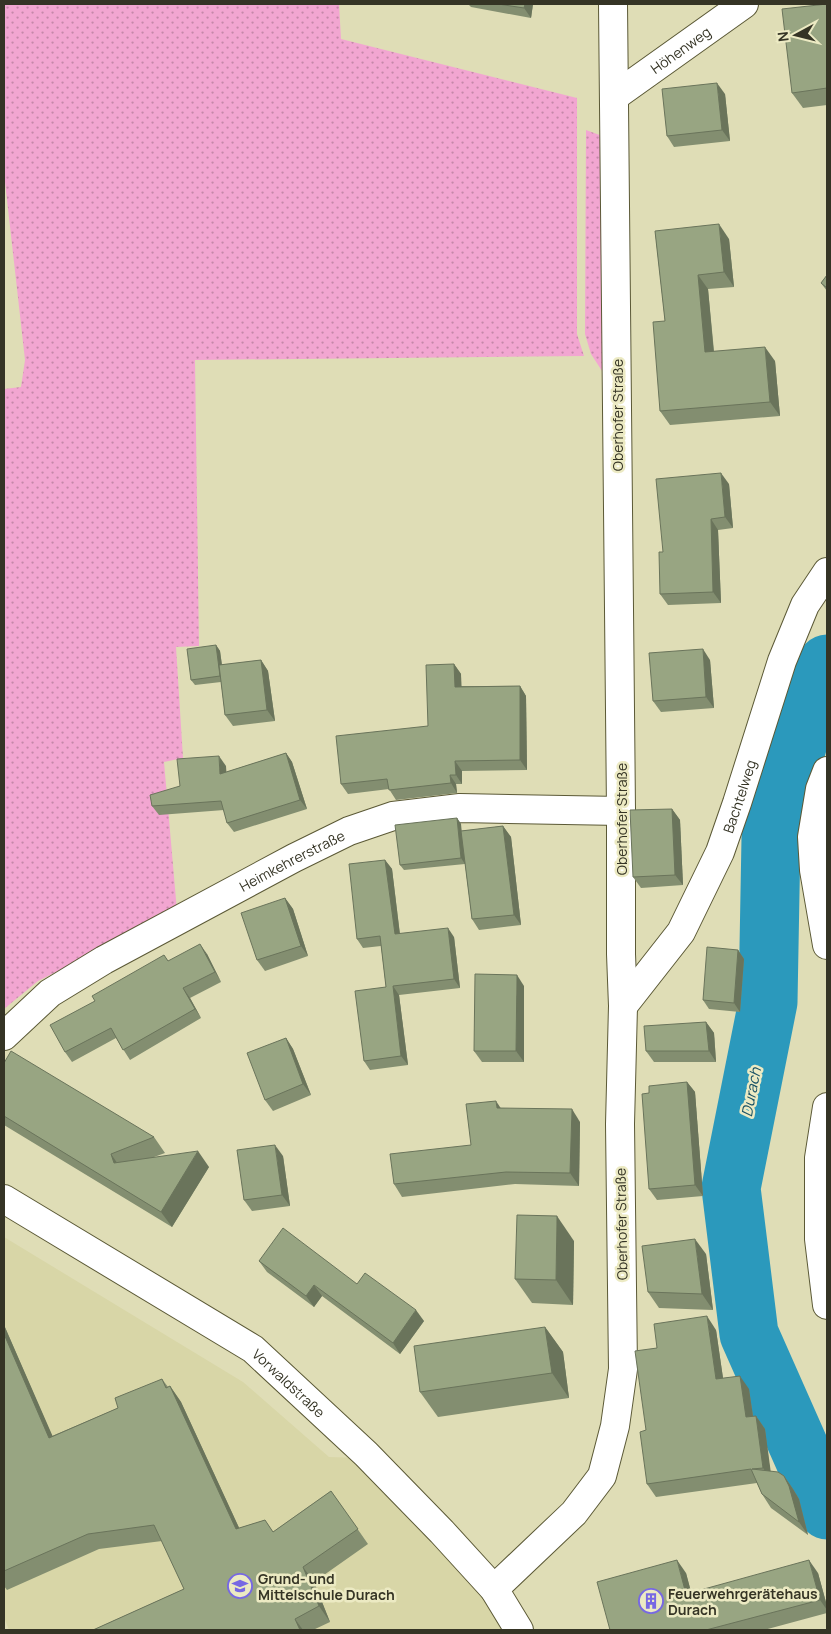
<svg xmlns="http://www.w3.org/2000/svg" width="831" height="1634" viewBox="0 0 831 1634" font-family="Manrope,sans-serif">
	<defs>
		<pattern id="grass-dots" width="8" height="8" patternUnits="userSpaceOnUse" patternTransform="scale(1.25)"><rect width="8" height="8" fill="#f2a6d1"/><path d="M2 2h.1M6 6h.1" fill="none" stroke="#c588a9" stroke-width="1.8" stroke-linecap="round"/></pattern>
	</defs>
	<rect width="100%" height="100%" fill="#dfddb6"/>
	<!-- built -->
	<path fill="#d8d6a7" d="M4,1237l239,145 86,75 32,1 123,137 22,35h-497l-5,-13z"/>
	<!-- grass -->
	<g fill="url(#grass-dots)">
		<path d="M4,4h335l2,35 236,59v236l7,22 -389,4 4,286 -23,1 7,111 -19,4 13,149 -139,70 -34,28v-620l17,-2 4,-27 -21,-187z"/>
		<path d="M586,130l19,7 -1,237 -13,-20 -6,-20z"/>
	</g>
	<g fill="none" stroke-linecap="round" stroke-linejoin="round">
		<!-- river -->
		<path stroke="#2b99bc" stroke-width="59" d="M827,664l-24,61 -32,113 -3,164 -37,186 18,146 78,176"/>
		<defs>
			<g id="street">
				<path id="s1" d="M615,96l129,-92"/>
				<path d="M827,771l-7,18 -8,48 2,33 13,75"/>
				<path id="s2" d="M623,1006l58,-74 39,-80 17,-49 45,-142 23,-56 22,-33"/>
				<path id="s3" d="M4,1036l46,-43 54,-33 190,-102 55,-27 44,-15 67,-8 161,3"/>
				<path d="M827,1107l-8,51v81l8,66"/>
				<path id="s4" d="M4,1199l249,150 113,105 76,78 52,57 25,41"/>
				<path d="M494,1589l80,-76 28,-37 13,-50 8,-57 -3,-245 3,-118 -2,-52v-143l-8,-807"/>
			</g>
		</defs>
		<!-- street casing -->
		<use href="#street" stroke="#5b5936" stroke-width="30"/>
		<!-- street -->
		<use href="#street" stroke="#fff" stroke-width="28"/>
	</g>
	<!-- wall -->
	<g fill="#838e70">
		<path d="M468,4h65l-2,14 -60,-11z"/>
		<path d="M827,4v101l-24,3 -11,-15z"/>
		<path d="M725,94l5,47 -56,6 -7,-11z"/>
		<path d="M655,231l74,8 5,48 -26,2 6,62 61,10 5,55 -110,9 -10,-14 5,-90z"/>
		<path d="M827,275v16l-6,-8z"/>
		<path d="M729,484l4,44 -15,2 3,73 -53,2 -8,-11 3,-42z"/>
		<path d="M216,645l4,6 2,14 39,-5 7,11 7,50 -42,5 -8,-11 -4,-33 -26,3 -4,-5z"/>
		<path d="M710,660l4,48 -53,4 -8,-11z"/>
		<path d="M454,664l7,10v12h59l6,10 1,74 -65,1v13h-6l1,9 -61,7 -7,-11 -41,5 -7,-10 87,-58z"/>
		<path d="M286,753l6,9 15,47 -73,23 -7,-9 -3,-13 -65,5 -7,-9 28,-20 46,-20v6z"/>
		<path d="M672,809l8,11 3,65 -42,3 -8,-11z"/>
		<path d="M457,818l4,6v7l42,-5 8,11 10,88 -42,5 -7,-11 -7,-55 -61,6 -4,-5z"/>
		<path d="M385,860l7,9 8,65 54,3 6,51 -61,7 9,70 -38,5 -6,-9 22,-74 -5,-41 -18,2 -6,-9z"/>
		<path d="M285,898l8,11 15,47 -43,15 -8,-11z"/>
		<path d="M738,950l6,9 -4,53 -31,-3 -6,-9z"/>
		<path d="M207,954l14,28 -31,16 11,20 -71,42 -14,-22 -44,24 -7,-10 30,-51 69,-46 4,6z"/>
		<path d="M524,986v76h-42l-8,-11z"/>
		<path d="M706,1022l8,11 2,29h-62l-8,-11z"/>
		<path d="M286,1038l7,11 18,46 -38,16 -8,-11z"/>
		<path d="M4,1063l150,74 11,16 -11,4 55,10 -37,60 -168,-102z"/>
		<path d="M687,1082l8,10 8,104 -46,4 -8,-11v-96z"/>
		<path d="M501,1108l79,14 -1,64 -64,-2 -113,13 -8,-13 77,-39z"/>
		<path d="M283,1156l7,50 -38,5 -8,-11z"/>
		<path d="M574,1241l-1,64 -41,-2 -17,-24z"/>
		<path d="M706,1254l7,56 -54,-2 -11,-16z"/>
		<path d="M259,1261l98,23 67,37 -24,33 -78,-58 -8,11 -47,-35z"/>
		<path d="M4,1325l48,111 66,-28 44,-29 6,8 2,-1 11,16 58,126 26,-8 8,12 58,-41 37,53 -54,38 16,40 -17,8h-220l91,-41 -22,-48 -63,8 -92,41 -3,-4z"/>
		<path d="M545,1327l18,25 6,46 -131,19 -18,-25z"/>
		<path d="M716,1330l7,48 26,11 4,27h3l9,13 5,42 14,5 9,13 6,10 9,36 -37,-27 -9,-14 -5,-11 -101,14 -9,-13 -1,-54 11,-82z"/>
		<path d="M686,1573l5,19 127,-19 9,33v7l-63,17h-154z"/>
	</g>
	<!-- shaded-wall -->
	<g fill="#6a745b">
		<path d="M525,4h8l-2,14 -7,-10z"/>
		<path d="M717,83l8,11 5,47 -8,-11z"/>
		<path d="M719,224l10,15 5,48 -10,-15z"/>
		<path d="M698,275l10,14 7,77 -10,-14z"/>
		<path d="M765,347l10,14 5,55 -10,-14z"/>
		<path d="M721,473l8,11 4,44 -8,-11z"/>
		<path d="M711,519l7,11 3,73 -8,-11z"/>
		<path d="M216,645l4,6 4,31 -4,-6z"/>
		<path d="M703,649l7,11 4,48 -8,-11z"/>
		<path d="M261,660l7,11 7,50 -8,-11z"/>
		<path d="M454,664l7,10 1,22 -7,-9z"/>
		<path d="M520,686l6,10 1,74 -7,-10z"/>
		<path d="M286,753l6,9 15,47 -7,-9z"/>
		<path d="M219,756l7,10 1,17 -7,-9z"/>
		<path d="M455,761l7,10v13l-6,-9z"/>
		<path d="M450,775l6,9 1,9 -6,-10z"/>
		<path d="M672,809l8,11 3,65 -8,-10z"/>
		<path d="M457,818l4,6 4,40 -4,-6z"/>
		<path d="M503,826l8,11 10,88 -7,-10z"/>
		<path d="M385,860l7,9 9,75 -6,-10z"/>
		<path d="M285,898l8,11 15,47 -7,-10z"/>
		<path d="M448,928l6,9 6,51 -6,-9z"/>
		<path d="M200,944l7,10 14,28 -6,-10z"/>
		<path d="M738,950l6,9 -4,53 -6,-9z"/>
		<path d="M517,975l7,11v76l-8,-11z"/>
		<path d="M393,986l6,9 9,70 -7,-9z"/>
		<path d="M183,988l7,10 11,20 -6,-9z"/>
		<path d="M706,1022l8,11 2,29 -7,-11z"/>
		<path d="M286,1038l7,11 18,46 -8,-11z"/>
		<path d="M687,1082l8,10 8,104 -8,-11z"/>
		<path d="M496,1101l8,12 -7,-5z"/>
		<path d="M572,1109l8,13 -1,64 -9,-13z"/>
		<path d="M275,1145l8,11 7,50 -8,-11z"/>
		<path d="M198,1151l11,16 -37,60 -11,-15z"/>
		<path d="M111,1154l11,16 -8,-7z"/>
		<path d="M557,1216l17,25 -1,64 -17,-25z"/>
		<path d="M695,1239l11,15 7,56 -11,-16z"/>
		<path d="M314,1285l8,11 -8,11 -8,-11z"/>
		<path d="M416,1310l8,11 -24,33 -7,-11z"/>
		<path d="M707,1316l9,14 9,62 -9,-13z"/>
		<path d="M4,1325l56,128 -11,-15 -45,-104z"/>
		<path d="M545,1327l18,25 6,46 -17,-25z"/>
		<path d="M740,1376l9,13 6,41 -9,-13z"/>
		<path d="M170,1386l11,16 66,143 -11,-16z"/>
		<path d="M756,1416l9,13 7,52 -9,-13z"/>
		<path d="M784,1476l9,13 6,10 9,36 -9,-13z"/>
		<path d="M677,1560l9,13 9,34 -9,-13z"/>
		<path d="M809,1560l9,13 9,33v4l-7,-10z"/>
		<path d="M303,1567l11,15 16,40 -11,-16z"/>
		<path d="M295,1619l8,11h-3z"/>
	</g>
	<!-- building -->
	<g fill="#98a582" stroke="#6a745b">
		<path d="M498,4h27l-1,4z"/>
		<path d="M827,4v84l-35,5 -10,-84z"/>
		<path d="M717,83l5,47 -55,6 -5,-47z"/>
		<path d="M719,224l5,48 -26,3 7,77 60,-5 5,55 -110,9 -7,-89 12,-1 -10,-90z"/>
		<path d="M827,275v13l-6,-5z"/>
		<path d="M721,473l4,44 -14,2 2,73 -53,2 -1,-42h4l-7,-73z"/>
		<path d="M216,645l4,31 -29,4 -4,-31z"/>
		<path d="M703,649l3,48 -53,4 -4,-48z"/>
		<path d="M261,660l6,50 -42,5 -6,-50z"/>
		<path d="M454,664l1,23 65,-1v74l-65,1 1,14h-6l1,8 -62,7 -2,-11 -46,5 -5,-48 92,-10 -2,-61z"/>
		<path d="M286,753l14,47 -73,23 -6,-22 -69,5 -2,-11 30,-9 -3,-27 42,-3 1,18z"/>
		<path d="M672,809l3,66 -42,2 -3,-67z"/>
		<path d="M457,818l4,40 -61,7 -5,-40z"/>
		<path d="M503,826l11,89 -42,4 -11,-88z"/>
		<path d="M385,860l10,74 53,-6 6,51 -61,7 8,70 -37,5 -9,-70 31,-4 -6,-51 -23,3 -8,-75z"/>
		<path d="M285,898l16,48 -44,14 -16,-47z"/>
		<path d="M200,944l15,28 -32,16 12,21 -72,41 -12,-22 -46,24 -15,-27 45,-24 -3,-5 72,-41 4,6z"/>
		<path d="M707,947l31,3 -4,53 -31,-3z"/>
		<path d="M475,974l42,1 -1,76h-42z"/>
		<path d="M706,1022l3,29h-63l-2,-25z"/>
		<path d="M286,1038l17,46 -38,16 -18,-47z"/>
		<path d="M11,1051l143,86 -43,17 3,9 84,-12 -37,61 -157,-96v-53z"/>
		<path d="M687,1082l8,103 -46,4 -7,-95 7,-1v-7z"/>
		<path d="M496,1101l1,7 75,1 -2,64 -64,-1 -112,12 -4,-30 81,-9 -5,-41z"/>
		<path d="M275,1145l7,50 -38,5 -7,-50z"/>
		<path d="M517,1215l40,1 -1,64 -41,-1z"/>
		<path d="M283,1228l74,56 8,-11 51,37 -23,33 -79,-58 -8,11 -47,-35z"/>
		<path d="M695,1239l7,55 -54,-2 -6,-46z"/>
		<path d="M707,1316l9,63 24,-3 6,41 10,-1 7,52 -11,1 26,3 6,4 5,10 10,36 -37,-28 -11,-25 -104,15 -7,-52 6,-2 -11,-79 22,-3 -3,-24z"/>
		<path d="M545,1327l7,46 -132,19 -6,-46z"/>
		<path d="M4,1334l45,104 69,-30 -3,-10 47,-19 4,9 4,-2 66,143 29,-9 8,12 58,-41 27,38 -55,38 16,39 -24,13 5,11h-207l91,-41 -30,-64 -66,9 -84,37z"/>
		<path d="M677,1560l9,34 123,-34 11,40 -114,30h-96l-13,-48z"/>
	</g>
	<!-- icons -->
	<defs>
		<symbol id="school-ring" viewBox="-11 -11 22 22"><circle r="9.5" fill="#eceac3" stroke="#7768e3" stroke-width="1.5"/><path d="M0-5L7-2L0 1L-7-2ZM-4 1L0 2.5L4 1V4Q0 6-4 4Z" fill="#7768e3"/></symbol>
		<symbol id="building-ring" viewBox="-11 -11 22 22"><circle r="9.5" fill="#eceac3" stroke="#7768e3" stroke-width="1.5"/><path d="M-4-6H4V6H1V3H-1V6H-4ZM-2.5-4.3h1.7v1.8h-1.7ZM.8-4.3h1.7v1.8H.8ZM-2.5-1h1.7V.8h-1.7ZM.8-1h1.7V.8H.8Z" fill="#7768e3"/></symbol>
	</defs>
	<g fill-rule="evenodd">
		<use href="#school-ring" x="226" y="1572" width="28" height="28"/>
		<use href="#building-ring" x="637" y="1587" width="28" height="28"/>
	</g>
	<g text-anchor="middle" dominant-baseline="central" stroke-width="5" stroke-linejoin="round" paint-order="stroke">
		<!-- street labels -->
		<g font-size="14" fill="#353425" stroke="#eceac3">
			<text stroke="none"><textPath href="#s1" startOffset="80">Höhenweg</textPath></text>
			<text transform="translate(617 415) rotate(-90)">Oberhofer Straße</text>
			<text stroke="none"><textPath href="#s2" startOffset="242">Bachtelweg</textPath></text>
			<text transform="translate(621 819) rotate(-90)">Oberhofer Straße</text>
			<text stroke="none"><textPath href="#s3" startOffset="339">Heimkehrerstraße</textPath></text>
			<text transform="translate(621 1224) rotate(-91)">Oberhofer Straße</text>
			<text stroke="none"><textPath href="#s4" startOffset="340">Vorwaldstraße</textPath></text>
		</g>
		<!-- poi labels -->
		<g font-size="14" font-weight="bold" fill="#353425" stroke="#eceac3" text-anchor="start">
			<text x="258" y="1578">Grund- und<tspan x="258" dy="16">Mittelschule Durach</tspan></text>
			<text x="668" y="1593">Feuerwehrgerätehaus<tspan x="668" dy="16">Durach</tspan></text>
		</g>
		<!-- water labels -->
		<g font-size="15" font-style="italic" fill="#185165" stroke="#eceac3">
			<text transform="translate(751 1092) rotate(-79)">Durach</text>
		</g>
	</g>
	<!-- border -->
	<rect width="831" height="1634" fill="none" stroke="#353425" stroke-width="10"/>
	<!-- north arrow -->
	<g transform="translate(796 35) rotate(263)" stroke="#eceac3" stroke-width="4" paint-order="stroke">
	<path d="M0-4L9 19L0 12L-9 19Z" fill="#353425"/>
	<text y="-8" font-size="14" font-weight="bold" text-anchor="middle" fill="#353425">N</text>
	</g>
</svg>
